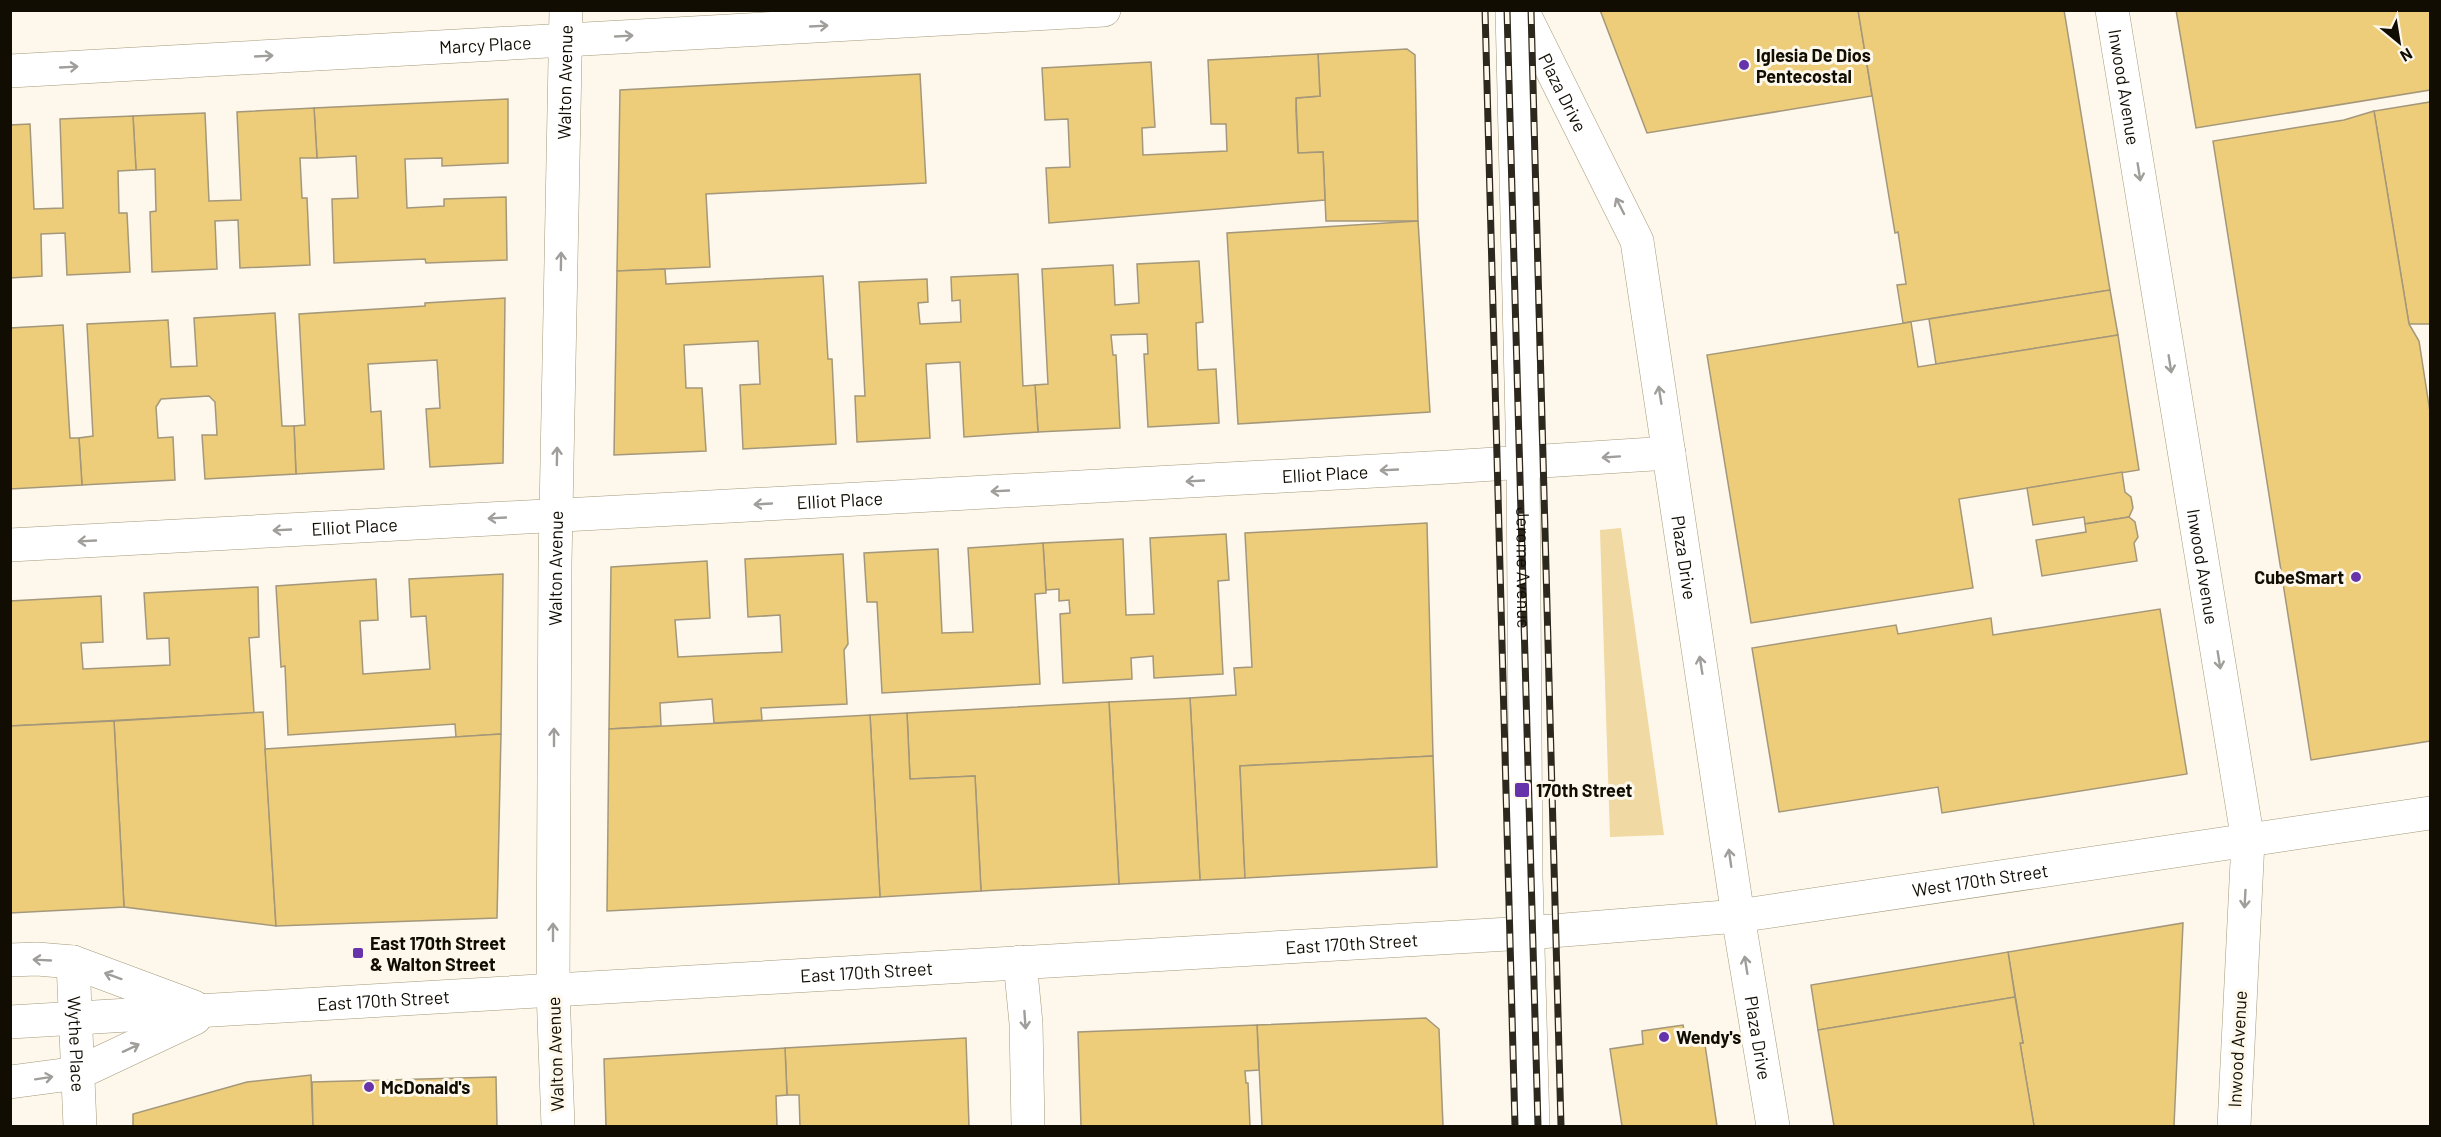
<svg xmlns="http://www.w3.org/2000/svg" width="2441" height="1137" viewBox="0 0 2441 1137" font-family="Barlow,sans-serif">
	<rect width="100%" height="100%" fill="#fdf8eb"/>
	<!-- green -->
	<path fill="#f0d9a2" d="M1621,528l43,307 -54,2 -10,-307z"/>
	<!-- building -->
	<g fill="#eecd7a" stroke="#a4977a" stroke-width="1.5">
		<path d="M1600,10h258l14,86 -225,37z"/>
		<path d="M1858,10h206l46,280 -207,33 -6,-38 9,-1 -8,-52 -3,1z"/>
		<path d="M2176,10h254v80l-234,38z"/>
		<path d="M1407,49l8,6 3,166h-92l-3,-69 -25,1 -2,-55 24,-2 -2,-42z"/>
		<path d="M1318,54l2,42 -24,2v13l2,42 25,-1 2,48 -276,23 -3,-55 24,-1 -2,-48 -23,1 -3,-52 109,-6 4,65 -13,1 1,27 84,-4 -1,-27h-15l-3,-64z"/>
		<path d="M920,74l6,109 -220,11 4,73 -93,4 3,-181z"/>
		<path d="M508,99v64l-66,3v-8l-37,1 2,49 37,-2v-7l62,-2 1,63 -81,3 -1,-4 -91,4 -2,-64 26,-1 -2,-42 -39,2 -3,-50z"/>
		<path d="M2430,102v222h-21l-35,-213z"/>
		<path d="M314,108l3,50h-17l2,40h5l3,67 -70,3 -2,-48 -23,1 2,48 -65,3 -2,-60 6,-1 -1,-42 -19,1 -3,-54 72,-3 4,88 32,-1 -4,-88z"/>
		<path d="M2374,111l35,213 10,17 11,71v329l-119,19 -98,-619 131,-21z"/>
		<path d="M133,116l3,54 -18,1 1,42h8l3,59 -63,3 -2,-42 -24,1 1,42 -32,2v-153l20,-1 4,85 29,-1 -3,-89z"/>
		<path d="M1418,221l12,191 -192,12 -11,-191z"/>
		<path d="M1199,261l4,61 -7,1 2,47 18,-1 3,54 -71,4 -4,-73h4l-1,-20 -36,1 2,20h3l4,73 -82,4 -3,-47 13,-1 -6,-115 71,-4 2,40 24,-2 -2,-39z"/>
		<path d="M665,269l1,15 157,-8 5,83h4l4,85 -93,5 -3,-64 20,-1 -2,-43 -74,4 2,43h16l4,63 -92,4 3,-184z"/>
		<path d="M1018,274l5,112 12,-1 3,47 -74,5 -4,-75 -34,2 4,74 -73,4 -2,-46h10l-6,-114 68,-3 1,23 -10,1 2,21 41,-2 -1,-22 -8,1 -1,-24z"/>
		<path d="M2110,290l8,45 -182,29 -7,-45z"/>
		<path d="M505,298l-2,165 -73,4 -4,-58 14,-1 -3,-48 -69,4 3,48 10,-1 3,58 -88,5 -2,-48 11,-1 -6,-111 126,-8v-3z"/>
		<path d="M275,313l7,113h12l2,48 -91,5 -3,-44h15l-2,-33 -6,-6 -48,3 -5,8 2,31 15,-1 2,43 -93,5 -3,-47 14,-2 -6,-112 81,-4 3,47 26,-1 -3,-48z"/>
		<path d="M1911,322l7,45 200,-32 21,135 -180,29 14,89 -222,35 -44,-268z"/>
		<path d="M63,325l7,113h9l3,47 -72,4v-161z"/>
		<path d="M2122,472l3,20 6,5 2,11 -4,9 -44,7 -1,-7 -51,8 -6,-37z"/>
		<path d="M2129,517l6,5 3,15 -4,6 3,18 -95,15 -6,-36 50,-8 -1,-8z"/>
		<path d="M1427,523l6,233 -193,10 5,112 -45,2 -10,-182 46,-3 -2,-27 18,-1 -7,-134z"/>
		<path d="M1226,534l3,46 -11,1 5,93 -69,4 -1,-22 -22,2 1,21 -69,4 -3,-69 10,-1 -1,-13 -10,1v-12l-13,1 -3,-47 80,-4 3,76 28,-1 -4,-76z"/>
		<path d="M1043,543l3,50 -11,1 5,90 -158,9 -5,-91h-10l-3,-49 74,-4 4,84 31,-1 -5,-84z"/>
		<path d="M843,554l5,90 -4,6 3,54 -86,4 1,12 -48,3 -2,-24 -52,4 1,23 -52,3 2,-162 96,-6 3,57 -35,2 3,37 104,-5 -2,-37 -32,2 -3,-58z"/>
		<path d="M503,574l-2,160 -45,3 -1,-13 -167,11 -3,-69 -4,1 -5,-81 100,-7 2,41 -18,1 3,53 67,-5 -4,-53 -15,1 -2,-38z"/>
		<path d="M258,587l1,50 -10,1 5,75 -244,13v-125l91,-5 2,46 -22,1 2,26 87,-4 -1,-27 -22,1 -3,-46z"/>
		<path d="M2160,609l27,165 -245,39 -4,-26 -159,25 -27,-164 144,-23 2,9 93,-16 2,17z"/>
		<path d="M1190,698l10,182 -81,4 -10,-182z"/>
		<path d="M1109,702l10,182 -138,7 -6,-115 -65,3 -3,-66z"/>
		<path d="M263,712l13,214 -152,-19 -10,-186z"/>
		<path d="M907,713l3,66 65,-3 6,115 -101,6 -10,-182z"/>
		<path d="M870,715l10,182 -273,14 2,-182z"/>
		<path d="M114,721l10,186 -114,6v-187z"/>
		<path d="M501,734l-4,184 -221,8 -11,-177z"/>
		<path d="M1433,756l4,111 -192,11 -5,-112z"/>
		<path d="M2183,923l-9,203h-140l-14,-83h3l-15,-91z"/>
		<path d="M2008,952l7,45 -197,33 -7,-45z"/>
		<path d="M2015,997l8,46h-3l14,83h-200l-16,-96z"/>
		<path d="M1426,1018l13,11 4,97h-181l-5,-101z"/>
		<path d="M1257,1025l2,45 -14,1 1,12h2l2,43h-169l-3,-94z"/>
		<path d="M1683,1025l3,16 18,-3 13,88h-95l-12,-77 33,-5 -1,-13z"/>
		<path d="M966,1038l3,88h-169l-1,-31h-12l-2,-47z"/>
		<path d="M785,1048l2,47 -11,1 1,30h-171l-2,-67z"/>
		<path d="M311,1075l2,51h-180v-12l114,-32z"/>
		<path d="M496,1077l1,49h-184l-1,-44z"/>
	</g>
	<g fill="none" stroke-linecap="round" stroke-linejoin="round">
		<defs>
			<g id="minor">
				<path id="s1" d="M1522,10l115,231 101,675 35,210"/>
				<path id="s2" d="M2112,10l136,831 -14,285"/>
				<path id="s3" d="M10,71l1094,-61"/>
				<path id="s4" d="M10,545l1438,-78 221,-14"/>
				<path id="s5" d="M73,962l7,164"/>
				<path d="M1020,962l6,61 2,103"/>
				<path id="s6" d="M558,1126l-5,-136 2,-427 11,-553"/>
			</g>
			<g id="tertiary">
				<path d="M10,960l27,-1 36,3 121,45"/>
				<path id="s7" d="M10,1022l1517,-89 211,-17 692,-103"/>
				<path d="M10,1082l68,-9 117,-55"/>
			</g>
			<g id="secondary">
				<path id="s8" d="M1512,10l11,453 3,413 7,250"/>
			</g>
		</defs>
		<!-- minor casing -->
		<use href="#minor" stroke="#a5997b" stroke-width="34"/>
		<!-- tertiary casing -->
		<use href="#tertiary" stroke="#a5997b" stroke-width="34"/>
		<!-- secondary casing -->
		<use href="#secondary" stroke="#a5997b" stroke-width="34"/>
		<!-- minor -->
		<use href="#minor" stroke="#fff" stroke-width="33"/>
		<!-- tertiary -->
		<use href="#tertiary" stroke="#fff" stroke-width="33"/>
		<!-- secondary -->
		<use href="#secondary" stroke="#fff" stroke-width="33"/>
		<defs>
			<g id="rail">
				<path d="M1485,10l30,1116"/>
				<path d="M1507,10l31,1116"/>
				<path d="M1531,10l30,1116"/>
			</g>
		</defs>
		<!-- rail casing -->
		<use href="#rail" stroke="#2c281d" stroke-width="7"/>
		<!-- rail -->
		<use href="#rail" stroke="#fdf8eb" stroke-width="4.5" stroke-dasharray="14" stroke-linecap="butt"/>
	</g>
	<!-- one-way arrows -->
	<defs><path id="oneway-shaft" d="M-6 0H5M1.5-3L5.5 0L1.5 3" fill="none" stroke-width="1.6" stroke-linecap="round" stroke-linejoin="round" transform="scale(1.5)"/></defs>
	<g stroke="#a09e9a">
		<use href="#oneway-shaft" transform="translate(819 26) rotate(-3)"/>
		<use href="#oneway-shaft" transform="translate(624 36) rotate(-3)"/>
		<use href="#oneway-shaft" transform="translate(264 56) rotate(-3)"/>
		<use href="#oneway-shaft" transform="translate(69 67) rotate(-3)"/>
		<use href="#oneway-shaft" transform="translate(2139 172) rotate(81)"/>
		<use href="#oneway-shaft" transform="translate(1620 206) rotate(-117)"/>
		<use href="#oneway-shaft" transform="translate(561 261) rotate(-89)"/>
		<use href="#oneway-shaft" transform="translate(2170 364) rotate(81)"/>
		<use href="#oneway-shaft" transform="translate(1660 395) rotate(-99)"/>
		<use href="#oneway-shaft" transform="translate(557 456) rotate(-89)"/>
		<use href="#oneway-shaft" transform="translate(1611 457) rotate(176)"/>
		<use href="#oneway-shaft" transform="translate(1389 470) rotate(177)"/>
		<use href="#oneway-shaft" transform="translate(1195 481) rotate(177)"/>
		<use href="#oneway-shaft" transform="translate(1000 491) rotate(177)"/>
		<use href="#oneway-shaft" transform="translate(763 504) rotate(177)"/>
		<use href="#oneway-shaft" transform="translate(497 518) rotate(177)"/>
		<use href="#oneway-shaft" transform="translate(282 530) rotate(177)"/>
		<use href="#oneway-shaft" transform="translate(87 541) rotate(177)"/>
		<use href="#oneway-shaft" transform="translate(2219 660) rotate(81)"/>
		<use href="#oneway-shaft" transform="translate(1701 665) rotate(-99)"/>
		<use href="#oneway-shaft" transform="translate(554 737) rotate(-90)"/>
		<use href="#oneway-shaft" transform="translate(1730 858) rotate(-98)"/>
		<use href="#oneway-shaft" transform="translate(2245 899) rotate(93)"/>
		<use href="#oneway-shaft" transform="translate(553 932) rotate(-90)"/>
		<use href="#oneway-shaft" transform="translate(42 960) rotate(-177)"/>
		<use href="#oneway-shaft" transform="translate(1746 965) rotate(-99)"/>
		<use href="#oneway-shaft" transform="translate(113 976) rotate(-160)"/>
		<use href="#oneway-shaft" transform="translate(1025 1020) rotate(86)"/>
		<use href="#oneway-shaft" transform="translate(131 1048) rotate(-25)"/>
		<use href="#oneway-shaft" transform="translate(44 1078) rotate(-9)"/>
	</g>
	<!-- markers -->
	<g fill="#63a" stroke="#fdf8eb" stroke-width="2">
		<circle cx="1744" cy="65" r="6"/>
		<circle cx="2356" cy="577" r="6"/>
		<rect x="1514" y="782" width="16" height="16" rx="3"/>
		<rect x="352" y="947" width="12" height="12" rx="3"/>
		<circle cx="1664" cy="1037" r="6"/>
		<circle cx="369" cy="1087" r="6"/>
	</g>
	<g text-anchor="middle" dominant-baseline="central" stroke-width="6" stroke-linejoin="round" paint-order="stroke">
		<!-- street labels -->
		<g font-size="18" fill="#110d03" stroke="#fdf8eb">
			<text stroke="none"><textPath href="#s3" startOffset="476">Marcy Place</textPath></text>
			<text stroke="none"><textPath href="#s6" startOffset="1044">Walton Avenue</textPath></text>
			<text stroke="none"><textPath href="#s2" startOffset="78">Inwood Avenue</textPath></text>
			<text stroke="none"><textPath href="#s1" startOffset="92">Plaza Drive</textPath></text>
			<text stroke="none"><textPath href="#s4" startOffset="1317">Elliot Place</textPath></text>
			<text stroke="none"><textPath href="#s4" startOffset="831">Elliot Place</textPath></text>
			<text stroke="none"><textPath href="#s4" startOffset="345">Elliot Place</textPath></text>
			<text stroke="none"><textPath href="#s1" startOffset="578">Plaza Drive</textPath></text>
			<text stroke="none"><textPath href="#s2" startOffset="564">Inwood Avenue</textPath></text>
			<text stroke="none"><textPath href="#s6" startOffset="558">Walton Avenue</textPath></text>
			<text stroke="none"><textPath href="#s8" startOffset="558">Jerome Avenue</textPath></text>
			<text stroke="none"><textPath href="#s7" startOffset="1976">West 170th Street</textPath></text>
			<text stroke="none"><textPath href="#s7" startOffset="1344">East 170th Street</textPath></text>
			<text stroke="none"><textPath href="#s7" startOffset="858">East 170th Street</textPath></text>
			<text stroke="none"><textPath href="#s7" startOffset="374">East 170th Street</textPath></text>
			<text stroke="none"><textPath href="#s1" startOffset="1064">Plaza Drive</textPath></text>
			<text stroke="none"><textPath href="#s5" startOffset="82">Wythe Place</textPath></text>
			<text transform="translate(2237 1049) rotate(-87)">Inwood Avenue</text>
			<text transform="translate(555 1054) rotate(-92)">Walton Avenue</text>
		</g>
		<!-- poi labels -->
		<g font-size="18" font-weight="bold" fill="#110d03" stroke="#fdf8eb" text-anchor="start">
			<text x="1756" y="55">Iglesia De Dios<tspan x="1756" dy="21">Pentecostal</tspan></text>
			<text x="2344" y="577" text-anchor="end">CubeSmart</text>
			<text x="1536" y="790">170th Street</text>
			<text x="370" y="943">East 170th Street<tspan x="370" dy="21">&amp; Walton Street</tspan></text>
			<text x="1676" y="1037">Wendy's</text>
			<text x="381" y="1087">McDonald's</text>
		</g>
	</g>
	<!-- border -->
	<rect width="2441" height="1137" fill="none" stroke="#110d03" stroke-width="24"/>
	<!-- north arrow -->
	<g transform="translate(2399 42) rotate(150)" stroke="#fdf8eb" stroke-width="4.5" paint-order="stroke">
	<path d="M0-4.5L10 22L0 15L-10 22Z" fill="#110d03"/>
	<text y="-9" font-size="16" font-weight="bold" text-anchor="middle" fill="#110d03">N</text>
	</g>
</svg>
